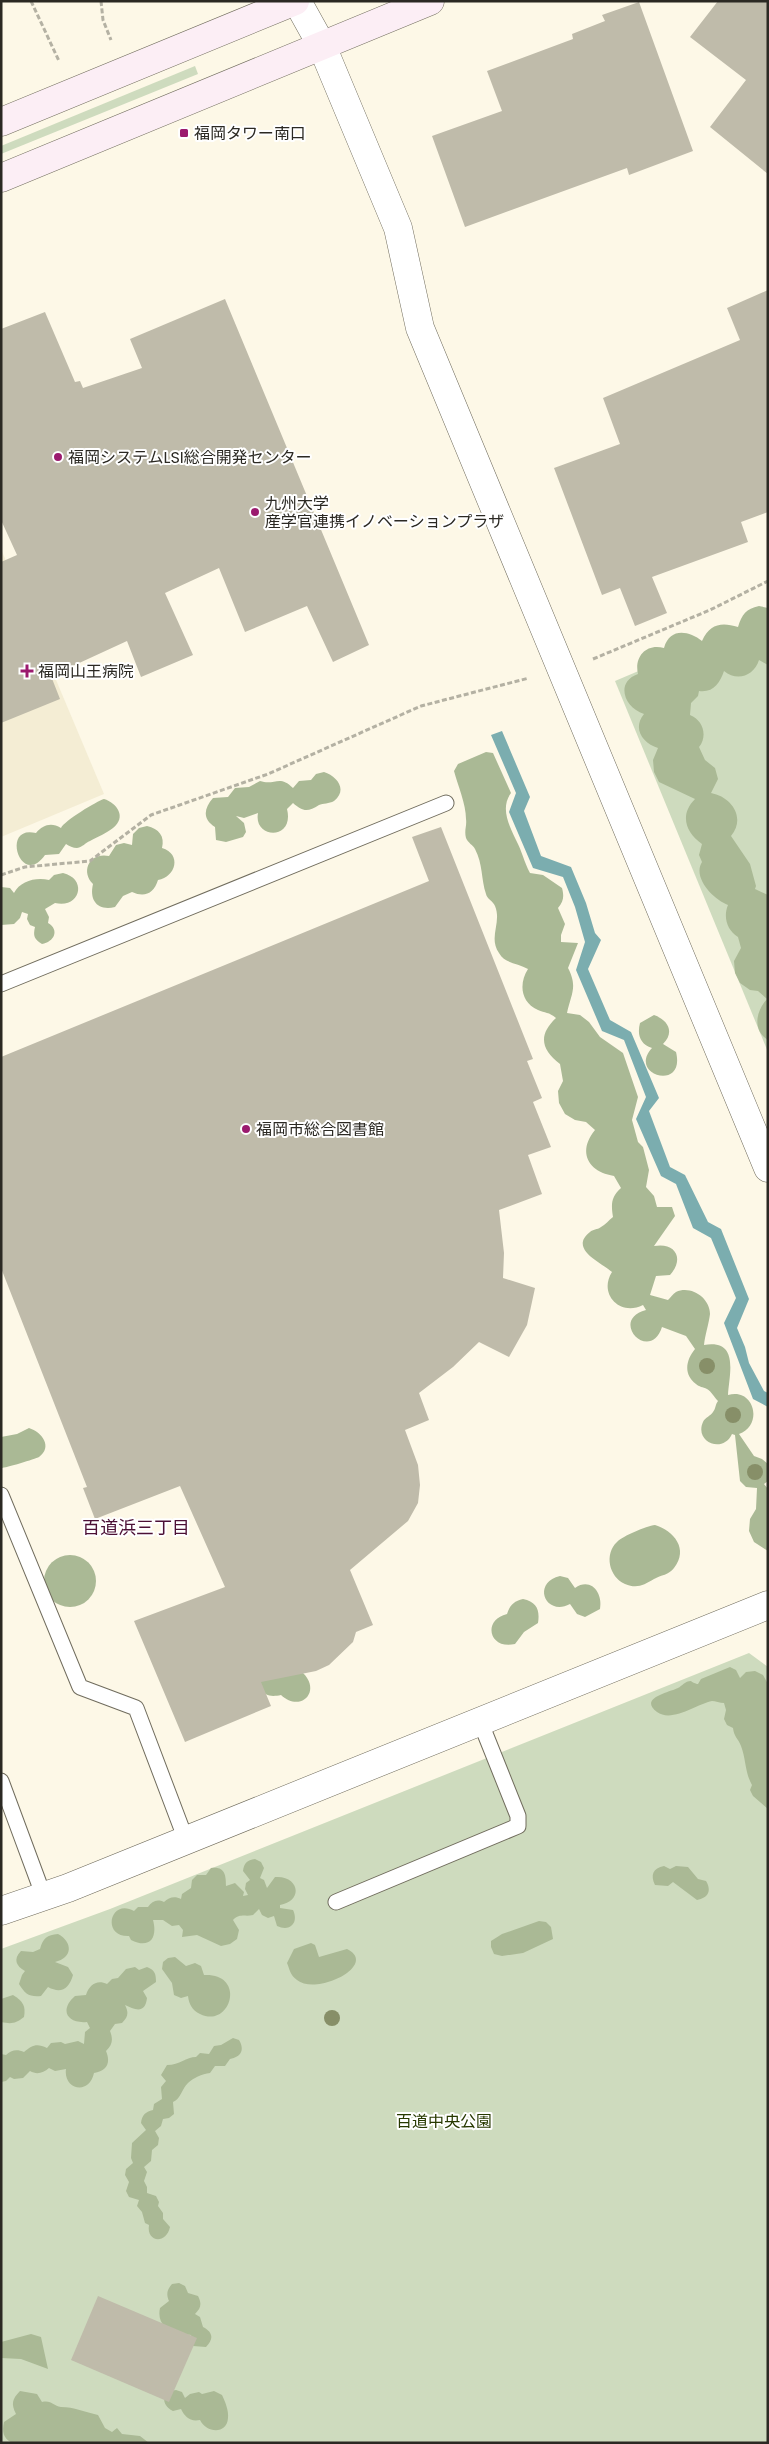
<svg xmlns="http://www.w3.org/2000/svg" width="769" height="2444" viewBox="0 0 769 2444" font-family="Poppins,'Noto Sans JP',sans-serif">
	<rect width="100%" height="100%" fill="#fdf8e7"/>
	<!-- built -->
	<path fill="#f4edd4" d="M1,549l103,245 -103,43z"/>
	<!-- green -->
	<g fill="#cedbbe">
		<path d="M195,66l3,8 -197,80v-8z"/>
		<path d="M768,616v436l-153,-371z"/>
		<path d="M749,1653l19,14v776h-767v-494l109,-40z"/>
	</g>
	<!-- forest -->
	<g fill="#aab995">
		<path d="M759,606l9,2v57l-9,-5c-5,16 -22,22 -35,11 -4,12 -11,22 -25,20l-1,5 -7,7 -1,12c13,5 18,21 9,32l6,13 10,8 3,11 -7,14c21,4 35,25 20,43l19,28 6,22 -1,3 13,6v145c-16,-10 -12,-29 -1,-41l-9,-8 -8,-1 -10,-7 -5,-10 -1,-12 7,-13 -3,-11c-11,-7 -15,-20 -10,-32 -14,-5 -36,-27 -26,-43l-3,-7 3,-11c-16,-11 -23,-29 -7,-45l-36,-17 -5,-10 -1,-12 5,-12c-15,-5 -26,-19 -14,-34 -20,-6 -29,-32 -6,-40 -4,-17 8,-31 26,-26 6,-21 25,-17 38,-7 8,-17 19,-19 36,-14 4,-13 8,-18 21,-21z"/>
		<path d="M486,752l7,1 18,40c-11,15 -2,32 5,47 6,11 8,22 14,33l13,2 19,13c2,8 2,13 -4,20l7,16 -4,11v7l17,1 -10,25c10,19 3,26 -1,45l13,2 9,7 11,15 23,16 15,44 -6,23 6,22 5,5 6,23 -3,17 8,9 3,11h15l3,9 -21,30c21,-4 31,12 16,29l-14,1 -6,19 18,5c2,-2 5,-6 8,-8 15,-7 34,6 34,22 -1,9 -5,21 -6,31 36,-6 25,30 24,50 26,-8 36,30 11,39l15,22 8,3 6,5v17l-4,3 4,5v62l-14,-9 -5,-11 1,-12 6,-10 1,-21 -11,-1 -6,-6 -5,-46 -3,-1c-9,20 -38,8 -29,-12 2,-5 8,-6 10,-10 3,-4 2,-7 5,-11 -3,-3 -7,-10 -11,-12 -4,-2 -8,-2 -11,-5 -13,-10 -10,-24 -1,-35l-9,-13 -24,-9c-12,37 -54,-7 -16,-17l-3,-5c-23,12 -45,-11 -31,-33 -10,-9 -44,-23 -22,-40 3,-3 7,-2 11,-5 4,-2 8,-7 12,-10 -2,-13 -2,-20 8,-29l-7,-12c-26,-4 -37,-24 -19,-46l-9,-8 -11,-2 -10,-6 -6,-11 -1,-12 5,-10 -3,-17c-19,-15 -22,-29 -4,-46 -7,-6 -11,-5 -18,-8 -18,-8 -19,-27 -10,-41 -10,-6 -23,-5 -29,-16 -11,-16 3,-30 -4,-47 -2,-5 -8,-7 -9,-12 -5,-15 -3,-30 -11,-45 -2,-4 -7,-6 -9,-11 -2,-8 1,-12 0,-19 0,-15 -8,-33 -12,-48l4,-7z"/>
		<path d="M324,772c13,4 24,18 10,29 -5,3 -11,2 -15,4 -11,7 -16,7 -26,-2l-6,6c8,32 -34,30 -29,4l-14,5 -8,-2 8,7 2,9 -3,5 -17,5 -10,-2 -1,-13c-13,-8 -11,-19 -2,-29l15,-1 7,-9 14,-1 11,-6c15,5 19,-7 33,7l6,-7 12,-1 5,-6z"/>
		<path d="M104,799c13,4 23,18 9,29 -6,5 -16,9 -23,13 -5,2 -7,6 -13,7 -4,0 -8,-2 -11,-4l-7,10 -14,1c-24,34 -45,-31 -9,-22 7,-8 15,-11 25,-5 3,-7 36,-27 43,-29z"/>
		<path d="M147,826c12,3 18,10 15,22 20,6 14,29 -4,32 -4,13 -13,18 -26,12l-9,4 -8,11c-17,4 -26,-6 -22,-23 -13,-13 -3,-32 16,-28l7,-11 8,-2 8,2 1,-11 6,-6z"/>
		<path d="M63,873c25,6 17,36 -8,30l-10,6 4,8 -1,6c12,7 6,19 -6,21 -8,-5 -9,-8 -7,-17l-5,-2 -3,-6 1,-5 -6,-2 -2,6 -6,6 -13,1v-38l9,1 4,5c6,-12 22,-16 35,-13l5,-5z"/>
		<path d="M654,1015c14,5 21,17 9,29l13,8c10,40 -49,23 -24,-4 -12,-4 -15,-13 -12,-25z"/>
		<path d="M29,1428c13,4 24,19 10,29 -4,2 -33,11 -38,11v-31l16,-3z"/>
		<path d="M655,1525c19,6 34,24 19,43 -5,7 -13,7 -20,11 -10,6 -17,10 -29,5 -16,-7 -21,-30 -8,-42 6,-6 29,-16 38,-17z"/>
		<circle cx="70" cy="1581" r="26"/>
		<path d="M560,1576l8,2 7,10c16,-11 28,5 25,21l-15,8 -8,-3 -7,-10c-24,13 -39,-21 -10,-28z"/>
		<path d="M523,1599c14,3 17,11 15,24l-14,9 -9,12c-26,6 -33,-24 -8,-30 3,-9 7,-13 16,-15z"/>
		<path d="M730,1667l6,3 4,8 6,-6 9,-1 8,4 5,9v125l-15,-13 -3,-6 2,-5c-7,-12 -6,-26 -11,-39 -3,-8 -7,-9 -8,-18l-6,-3 -3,-6 2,-9 -2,-7c-4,0 -9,-2 -12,-2 -15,3 -40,22 -55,11 -19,-14 13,-20 21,-24 4,-2 7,-7 13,-7 1,1 5,3 7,3l3,-5z"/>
		<path d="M259,1673h44c19,19 -3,40 -22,22 -10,2 -15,1 -22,-6z"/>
		<path d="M255,1859l6,3 3,6 -4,10 4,2 3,8 8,-11c24,-2 29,24 5,28v3l13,2c6,13 -3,22 -16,16l-3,-10 -6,2 -6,-3 -3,-6 -6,6c-8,2 -13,-2 -20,5l6,10 -2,9 -7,5 -9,2 -24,-11 -15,2 1,-7 -4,-5 -7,1 -9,-6h-10c5,19 -4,29 -22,20l-2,-4c-28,1 -19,-38 5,-25l4,-4h10c4,-6 9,-8 16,-5 5,-5 11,-6 17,-3l1,-5 9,-6 1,-8 5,-5h9l5,-7c14,-2 15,7 15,18l9,-3 9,9 -1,4 5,-1 -3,-6 1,-6 4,-3 -7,-9c1,-8 4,-11 12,-12z"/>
		<path d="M664,1866l6,3 6,-3 12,1 10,12 8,2c6,10 2,17 -9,19l-24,-18 -5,4 -13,-1c-5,-10 -2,-17 9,-19z"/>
		<path d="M539,1921l7,1 5,5 2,12 -30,14 -21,3 -8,-2 -3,-7v-6l11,-7z"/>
		<path d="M58,1934c15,8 15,24 -3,28l13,5 5,8c-4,14 -12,19 -25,12l-7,9c-12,1 -16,-2 -22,-12l3,-9 3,-4c-9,-5 -12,-12 -4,-20l12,1 7,-3c3,-11 7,-14 18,-15z"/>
		<path d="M311,1943l4,2 4,12 28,-8c32,16 -30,47 -50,31 -7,-5 -7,-10 -10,-17l7,-14z"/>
		<path d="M175,1957l11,9 9,-3 6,3 3,9c43,-2 27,54 -4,39 -8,-4 -11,-10 -12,-18l-7,2 -7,-3 -2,-12 -10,-14 1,-7 5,-4z"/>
		<path d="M135,1967l4,3 8,-3c8,3 9,7 9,15l-13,9 4,7c-2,17 -13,11 -22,7 4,8 3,12 -3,18l-7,1 -5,7c3,8 3,13 -4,20 5,12 1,20 -12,22 -5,23 -31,16 -28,-4l-11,2 -6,-3c-6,5 -12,7 -19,3l-7,7 -9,1 -4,-2 -4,4 -5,1v-28l5,1c5,-5 11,-6 18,-3 8,-7 13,-9 23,-4l4,-5 10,-1 4,2 13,-3 6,3 1,-12 5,-4 -3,-6c-20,2 -28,-12 -12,-26l11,-1c3,-10 11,-16 21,-11l5,-5 6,-1 8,-9z"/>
		<path d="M13,1995c10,6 13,11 11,22 -9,7 -13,7 -23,5v-23z"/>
		<path d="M233,2038l6,2c6,10 2,17 -9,19l-5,7h-10l-5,7c-8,1 -17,5 -22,10 -6,5 -7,16 -15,19l1,12 -5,4 -6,1 -2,7 -6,5 4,7 -1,7 -6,5 -1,11 -7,6 3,5 -3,9 3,6v6l9,3 3,6 -1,4 5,7v6l7,8c-4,18 -24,15 -21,-2l-4,-2 -3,-11 -5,-6 2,-6 -10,-3 -3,-6 3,-9 -4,-7 1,-6 7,-6 -2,-5 1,-15 14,-13 -5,-7c1,-8 4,-11 12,-13l1,-6 8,-5 -1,-12 5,-6 -5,-6 6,-10c13,0 19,-8 29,-8l4,-4 9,1 5,-8 7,-1z"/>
		<path d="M179,2283l6,3 3,7 10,3c4,8 3,12 -3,18l5,3 3,10c10,5 11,12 3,20l-13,-1 -2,-11c-4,-1 -9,1 -12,0 -14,-5 -22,-13 -19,-27l9,-7c-3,-7 -2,-11 3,-17z"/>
		<path d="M31,2334l10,3 7,32 -27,-10 -20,-1v-16z"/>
		<path d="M176,2390l6,2 3,6 5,-4 9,-2 3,2 12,-3 8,4c3,6 7,16 6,23 -1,17 -22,15 -28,2 -10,2 -15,-3 -19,-11l-8,2c-13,-7 -11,-19 3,-21z"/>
		<path d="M20,2391l17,3 5,8c10,-2 11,4 19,5 13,0 24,5 37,8l7,13 7,4 5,-4 5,6 18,2 9,7h-137c-9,-5 -10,-11 -8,-21l12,-8c-5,-10 -4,-15 4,-23z"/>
	</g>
	<!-- water -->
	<path fill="#7badaf" d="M502,731l28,66 -6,14 17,45 30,11 15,36 9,30 6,7 -13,29 22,51 21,12 28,66 -10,13 21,56 15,8 23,47 13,7 28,70 -12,29 8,19 4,16 15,28 4,2v14l-15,-8 -29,-76 12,-25 -25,-60 -18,-10 -17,-44 -15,-8 -25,-57 10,-22 -22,-57 -22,-9 -26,-61 9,-28 -10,-35 -12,-30 -30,-9 -24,-56 7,-19 -25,-58z"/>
	<!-- building -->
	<g fill="#bfbbaa">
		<path d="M718,1h50v173l-58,-47 36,-47 -56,-43z"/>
		<path d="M639,2l54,149 -64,24 -2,-7 -162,59 -33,-91 70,-25 -15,-40 86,-32 -1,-5 33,-13 -3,-6z"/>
		<path d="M768,290v222l-27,10 7,20 -96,35 15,36 -32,13 -15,-38 -18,7 -48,-127 66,-24 -17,-46 137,-58 -13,-32z"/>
		<path d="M225,299l144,346 -36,17 -26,-56 -62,26 -26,-64 -54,25 28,62 -52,22 -14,-36 -76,35 9,23 -59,24v-161l16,-7 -16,-35v-191l44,-17 30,70 5,-1 3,7 59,-20 -12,-29z"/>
		<path d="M441,827l92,232 -6,2 15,37 -9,4 18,45 -23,8 14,39 -43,16 5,43 -1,25 32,10 -8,37 -18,32 -30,-15 -26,25 -34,26 10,27 -24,10 13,35 2,20 -2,18 -10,18 -58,49 23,55 -17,7 -3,10 -24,23 -13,6 -55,11 10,24 -86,36 -51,-121 91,-34 -45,-101 -85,33 -12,-31 4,-1 -86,-219v-211l428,-176 -17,-44z"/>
		<path d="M98,2296l99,42 -28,64 -98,-42z"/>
	</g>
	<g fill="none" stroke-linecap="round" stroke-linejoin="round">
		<defs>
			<g id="lane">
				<path d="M1,984l445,-181"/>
				<path d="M1,1495l79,192 56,21 50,132"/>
				<path d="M1,1781l43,116"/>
				<path d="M336,1902l182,-76v-10l-38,-95"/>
			</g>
			<g id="street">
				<path d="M297,1l25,45 76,182 22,100 348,840"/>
				<path d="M1,1911l67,-23 700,-283"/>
			</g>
			<g id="secondary">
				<path d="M1,122l294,-121"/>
				<path d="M1,178l429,-177"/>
			</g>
		</defs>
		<!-- lane casing -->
		<use href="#lane" stroke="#706c5d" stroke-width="17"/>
		<!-- street casing -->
		<use href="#street" stroke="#706c5d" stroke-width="29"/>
		<!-- secondary casing -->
		<use href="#secondary" stroke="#706c5d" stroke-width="29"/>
		<!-- path -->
		<g stroke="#b4b1a3" stroke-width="3" stroke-dasharray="5 2.5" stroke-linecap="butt">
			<path d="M31,1l28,60"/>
			<path d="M101,1l2,19 8,20"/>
			<path d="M593,659l117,-49 58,-29"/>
			<path d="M1,875l24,-8 65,-6 61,-46 117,-41 153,-68 108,-28"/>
		</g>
		<!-- lane -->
		<use href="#lane" stroke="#fff" stroke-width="15"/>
		<!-- street -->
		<use href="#street" stroke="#fff" stroke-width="28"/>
		<!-- secondary -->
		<use href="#secondary" stroke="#fceef5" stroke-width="28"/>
	</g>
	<!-- trees -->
	<g fill="#878f68">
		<circle cx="707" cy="1366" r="8"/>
		<circle cx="733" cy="1415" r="8"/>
		<circle cx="755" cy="1472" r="8"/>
		<circle cx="332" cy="2018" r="8"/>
	</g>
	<!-- markers -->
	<g fill="#9b1a6e" stroke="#fff" stroke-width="2">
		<rect x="179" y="128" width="10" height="10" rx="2.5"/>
		<circle cx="58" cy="457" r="5"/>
		<circle cx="255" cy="512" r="5"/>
		<path d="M24.5 663.5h5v5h5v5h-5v5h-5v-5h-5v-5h5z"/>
		<circle cx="246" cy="1129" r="5"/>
	</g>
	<g text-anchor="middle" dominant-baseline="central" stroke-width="4" stroke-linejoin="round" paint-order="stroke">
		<!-- poi labels -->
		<g font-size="16" fill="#2b2923" stroke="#fff" text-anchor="start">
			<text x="194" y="133">福岡タワー南口</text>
			<text x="68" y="457">福岡システムLSI総合開発センター</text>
			<text x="265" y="503">九州大学<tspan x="265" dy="18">産学官連携イノベーションプラザ</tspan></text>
			<text x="38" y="671">福岡山王病院</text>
			<text x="256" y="1129">福岡市総合図書館</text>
		</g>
		<!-- park labels -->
		<g font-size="16" fill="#273900" stroke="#fff">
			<text x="444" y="2121">百道中央公園</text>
		</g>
		<!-- neighbourhood labels -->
		<g font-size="18" fill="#4c1035" stroke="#fff">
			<text x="136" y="1527">百道浜三丁目</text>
		</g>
	</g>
	<!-- border -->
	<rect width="769" height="2444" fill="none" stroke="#2b2923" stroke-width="5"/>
</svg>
